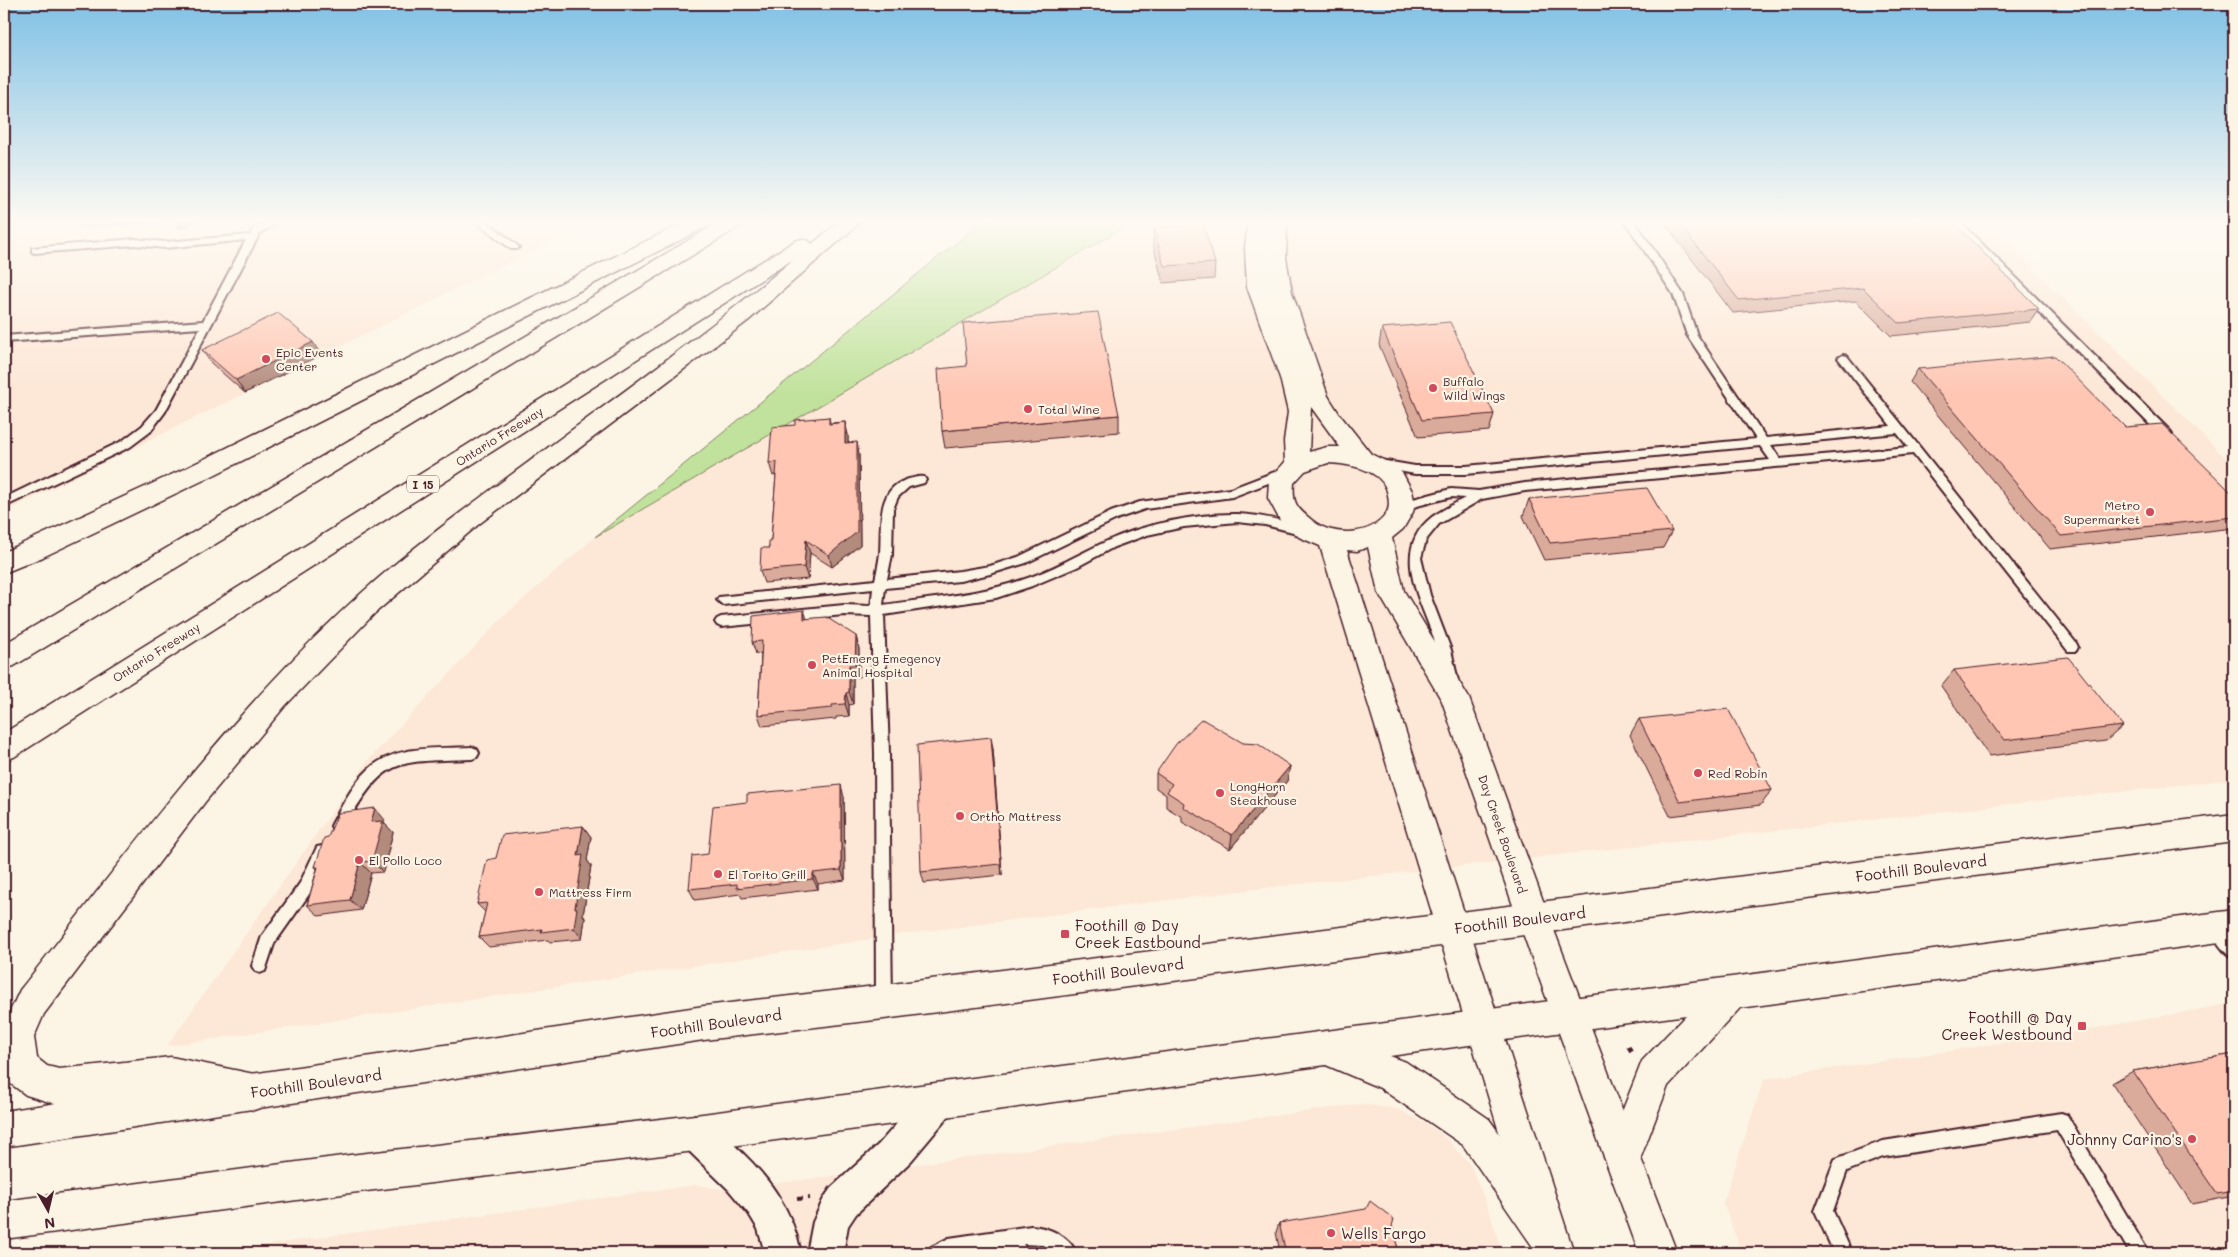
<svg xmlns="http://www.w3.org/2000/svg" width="2238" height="1257" viewBox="0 0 2238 1257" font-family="Mali,sans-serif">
	<rect width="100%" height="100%" fill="#fcf5e5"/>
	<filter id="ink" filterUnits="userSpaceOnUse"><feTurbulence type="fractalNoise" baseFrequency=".02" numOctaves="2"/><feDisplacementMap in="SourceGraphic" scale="10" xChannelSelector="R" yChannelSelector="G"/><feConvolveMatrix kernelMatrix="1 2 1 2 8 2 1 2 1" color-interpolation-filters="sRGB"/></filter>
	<g filter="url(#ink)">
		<!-- built -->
		<g fill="#fde7d6">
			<path d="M4,220h592l-592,292z"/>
			<path d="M1136,220h848l250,246v313l-979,110 -344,44 -744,113 203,-288 134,-142 91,-79 294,-174z"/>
			<path d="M2234,1003v250h-492l-19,-50 41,-124 311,-47z"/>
			<path d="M1361,1104l36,5 27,13 21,15 26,29 19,47 12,40h-1294l487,-68 33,5z"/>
		</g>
		<!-- green -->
		<path fill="#c0e29c" stroke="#858064" d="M984,220h153l-542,317z"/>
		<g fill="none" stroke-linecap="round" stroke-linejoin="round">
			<defs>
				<g id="lane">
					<path d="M270,220h12l-22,13 -95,179 -15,20 -20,15 -126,60v-9l118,-57 20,-15 14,-16 44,-82 -196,14v-6l199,-15 43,-81 -81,8 -30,-3 -100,8 -3,-1v-4l103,-9 30,3 85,-7 3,-6z"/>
					<path d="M474,220h11l34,27 -2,2h-6z"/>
					<path d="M1624,220h10l49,74 14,41 69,103 125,-12 -53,-68 5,-3 4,1 229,287 2,4 -2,4h-8l-155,-197 -388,37 -43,8 -43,25 -13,16 -5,18 9,37 21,55 7,31 -1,4h-10c-7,-15 -9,-35 -15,-52 -14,-37 -40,-85 0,-116 10,-7 22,-13 33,-19l-14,-1 -49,13 -6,-4 2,-3 53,-14 28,2 46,-8 245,-23 -10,-14 -294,28h-51l-39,-7 -2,-3 2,-3 4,-1 35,6h51l290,-27 -69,-104 -14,-41zM1897,433l11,14 -128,12 -9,-14z"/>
					<path d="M1948,220h10l213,212 1,3 -1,3h-8z"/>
					<path d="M1285,468l4,1 2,3 -2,3 -57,22 -87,12 -26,9 -93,45 -36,11 -30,7 -75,7 -2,17c46,-7 95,-10 139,-25 29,-9 55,-25 83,-38 35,-17 94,-29 133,-28 23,1 46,7 67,13l2,3 -6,4 -36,-9 -28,-3 -53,5 -37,8 -33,12 -37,20 -45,19 -36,12 -112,17 5,138 3,249 -2,5 -6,3 -6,-3 -2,-5 -1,-249 -4,-137 -27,-1 -123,12 -4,-2 -2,-3 2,-3 4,-2 123,-12 27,1 2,-17 -150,16 -6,-5 2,-3 156,-17c2,-9 4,-18 5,-27 2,-27 -5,-65 29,-74 5,-1 10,-3 15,-2l2,3 -2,3 -15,4 -11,10 -5,12 -1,46 -5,24 73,-8 30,-5 28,-9 93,-45 29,-10 90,-13z"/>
					<path d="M472,747l5,2 2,4 -2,4 -5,2c-81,3 -87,-2 -129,71l-5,2 -5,-2 -2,-4 2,-4c10,-18 20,-38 35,-52 26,-26 70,-21 104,-23z"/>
					<path d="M322,846l5,1 2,5 -19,41 -36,51 -9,27 -5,2 -5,-2 -3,-5 10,-30 38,-53 17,-36z"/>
					<path d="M2217,921c16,6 17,22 17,37 -10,-3 -20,-20 -24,-30l2,-5z"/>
					<path d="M2061,1113l6,2 82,138h-19l-73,-123 -174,27 -36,14 -14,40 19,42h-18l-19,-42 20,-52 48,-18z"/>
					<path d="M1031,1226c17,1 39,10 45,27h-22l-11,-8 -20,-1 6,9h-21l-6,-6 -37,6h-37l3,-6 18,-9z"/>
				</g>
				<g id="street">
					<path d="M940,1083l12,5 5,12 -5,12 -41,49 -55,53 -8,12 -5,27h-36l6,-31 11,-24 7,-10 48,-44 49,-56z"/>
					<path d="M695,1115c15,7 25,17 37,28 35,32 60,64 69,110h-36l-7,-24 -9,-15 -21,-25 -45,-44 -6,-12 6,-12z"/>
				</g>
				<path id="secondary" d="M1248,220h39l-1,38 6,34 36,104 12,19 31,39 24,12 8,8 9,17 3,13 -2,8 -10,17 -11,9 12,53 65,107 80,219 128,336h-38l-122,-336 -75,-216 -64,-109 -10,-45 -11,4 -10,-1 227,703h-38l-216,-707 -21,-9 -18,-15 -13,-24 1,-18 16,-18 -1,-21 4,-29 -8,-34 -33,-91 -2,-39zM1311,407l29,40h-13l-18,5zM1328,463c21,1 56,6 60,32 1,7 2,13 -2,19 -14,22 -54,23 -73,7 -16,-13 -21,-17 -19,-38l11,-12z"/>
				<g id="primary">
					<path d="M2234,814v28l-1350,177 -180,21 -700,107v-36l700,-105 180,-21z"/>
					<path d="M2234,910v30l-494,68 -72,78 -32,84 -13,6 -13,-6 -6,-13 33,-83 5,-13 44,-46 -296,41 16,6 83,57 74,103 5,14 -5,14c-11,4 -17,4 -28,0l-72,-105 -83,-57 -54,-23 -631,86 -345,42 -346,46v-38l346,-46 345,-40z"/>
				</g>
				<g id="highway">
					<path d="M689,220h26l-3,4 -508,256 -161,77 -39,16v-21l182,-84z"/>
					<path d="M723,220h24l-3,4 -730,442 -10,3v-25z"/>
					<path d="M841,220h22l-114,100 -270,204 -104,89 -90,93 -80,96 -161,212 -10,23 3,21 10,8 12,3 112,-12 83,17 13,5 5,13 -5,13 -13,5 -83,-17 -112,12 -33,-10 -15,-11 -7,-17v-43l16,-34c106,-134 209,-276 336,-392 55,-50 114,-93 174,-137 89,-66 180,-131 265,-203l-781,499 -10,3v-27l791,-492 7,-2 7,2 3,3z"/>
				</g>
			</defs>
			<!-- lane casing -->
			<use href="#lane" stroke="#4a1f2b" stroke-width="4"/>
			<!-- street casing -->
			<use href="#street" stroke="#4a1f2b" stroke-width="4"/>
			<!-- secondary casing -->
			<use href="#secondary" stroke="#4a1f2b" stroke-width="3"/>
			<!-- primary casing -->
			<use href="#primary" stroke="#4a1f2b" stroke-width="3"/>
			<!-- highway casing -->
			<use href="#highway" stroke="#4a1f2b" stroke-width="3"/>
			<!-- path -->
			<g stroke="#4a1f2b" stroke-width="4" stroke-dasharray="6 5" stroke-linecap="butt">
				<path d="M1628,1046l5,8"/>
				<path d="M797,1199l13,-1"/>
			</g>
			<!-- lane -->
			<use href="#lane" fill="#fcf5e5" fill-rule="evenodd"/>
			<!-- street -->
			<use href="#street" fill="#fcf5e5" fill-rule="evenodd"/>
			<!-- secondary -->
			<use href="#secondary" fill="#fcf5e5" fill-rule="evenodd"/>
			<!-- primary -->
			<use href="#primary" fill="#fcf5e5" fill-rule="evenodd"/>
			<!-- highway -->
			<use href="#highway" fill="#fcf5e5" fill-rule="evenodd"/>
		</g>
		<!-- wall -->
		<g fill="#daaa9a" stroke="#4a1f2b">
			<path d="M76,220h123l-18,8 -14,-7 -85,6z"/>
			<path d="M1662,220h289l88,89 -9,13 -139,14 -35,-35 -123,12z"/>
			<path d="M1154,228l61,35 -1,16 -51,4 -10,-39z"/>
			<path d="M1382,328l112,86 -5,17 -71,6 -39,-92z"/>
			<path d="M202,350l119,5 -76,38 -34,-30z"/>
			<path d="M1918,369l316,126v33l-184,21 -140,-167z"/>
			<path d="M1119,415v17l-174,16 -3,-17z"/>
			<path d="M829,417l1,6 15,-1 3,13v8l11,12 1,90 -28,22 -22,-14 -2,26 -44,4 -4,-12 11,-31 5,-65 -3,1 -4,-13 26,-38z"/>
			<path d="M1529,499l143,32 -9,17 -119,12 -21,-44z"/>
			<path d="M807,619l49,17 3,13v28h-6v27l-4,1v11l-13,1v2l-74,7 -4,-11 3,-62 -5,1 -4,-12z"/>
			<path d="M1954,670l169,56 -17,15 -117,15 -48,-70z"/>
			<path d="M1639,719l133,71 -11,15 -91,11 -40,-81z"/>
			<path d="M1243,743l47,23 -3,15 -57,68 -48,-27v-5l-16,-10v-12l-10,-7v-15z"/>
			<path d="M993,749l9,126 -78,8 -3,-11z"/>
			<path d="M844,797l1,83 -27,4v5l-76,9 -2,-4 -45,6 -6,-11 19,-35z"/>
			<path d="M385,820l-1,3 9,9 -10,40 -12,1 -10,37 -42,6 -12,-11 10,-36 -2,-2 13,-30z"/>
			<path d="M583,826l8,11 -4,23 4,6 -8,49 2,3 -3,21 -32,3 -2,-2 -59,7 -10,-10 6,-25 -8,-8 19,-46z"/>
			<path d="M2234,1054v142l-42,8 -80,-121 21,-12z"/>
			<path d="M1279,1223l113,3 7,27h-119l-4,-21z"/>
		</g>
		<!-- shaded-wall -->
		<g fill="#b28b7d" stroke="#4a1f2b">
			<path d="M175,220h24l-18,8z"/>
			<path d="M313,342l8,13 -76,38 -9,-13z"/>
			<path d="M845,422l3,13v21l-3,-13z"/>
			<path d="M857,442l2,13 1,90 -28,22 -3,-12z"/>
			<path d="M806,540l4,13 -2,26 -4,-12z"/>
			<path d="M804,610l4,12 -4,-3z"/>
			<path d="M856,636l3,13v28l-4,-12z"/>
			<path d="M849,665l4,12v27l-4,-12z"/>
			<path d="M846,693l3,12v11l-4,-12z"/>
			<path d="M991,737l2,12 9,126 -1,-11z"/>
			<path d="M1290,766l-3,15 -57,68 2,-14z"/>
			<path d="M841,785l3,12 1,83 -4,-10z"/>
			<path d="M375,808l10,12 -1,3 9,9 -10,40 -11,-11 -1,-39z"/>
			<path d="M583,826l8,11 -4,23 4,6 -8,49 2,3 -3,21 -8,-11 4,-72z"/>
			<path d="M360,862l11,11 -10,37 -11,-10z"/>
			<path d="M813,873l5,11v5l-5,-10z"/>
		</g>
		<!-- building -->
		<g fill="#fec6b3" stroke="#4a1f2b">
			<path d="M1676,220h275l88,89 -140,14 -36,-35 -124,12z"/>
			<path d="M1203,224l12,39 -51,3 -10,-38z"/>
			<path d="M1098,312l21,103 -177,16 -4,-62 29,-3 -4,-43z"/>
			<path d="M278,313l35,29 -77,38 -34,-30z"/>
			<path d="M1450,322l44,92 -72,6 -40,-92z"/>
			<path d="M2055,356l70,71 37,-3 72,71v22l-173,19 -143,-167z"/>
			<path d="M829,417v7l16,-2v21l12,-1v90l-28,23 -23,-15 -2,27 -44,4 1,-23h8v-8h2l6,-78 -8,1 3,-36 23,-2v-5z"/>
			<path d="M1647,488l25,43 -122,12 -21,-44z"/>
			<path d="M804,610v9l22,-2 30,19 -1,29h-6v27l-3,1 -1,11 -13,1v3l-74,7 4,-74 -10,1 1,-26z"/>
			<path d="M2068,657l55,69 -118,14 -51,-70z"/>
			<path d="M1728,709l44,81 -92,12 -41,-83z"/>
			<path d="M1202,719l41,24 15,1 32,22 -58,69 -49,-28 1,-4 -17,-11 5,-8 -16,-11 20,-29z"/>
			<path d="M991,737l10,127 -80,8 -4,-127z"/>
			<path d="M841,785v85l-28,3v6l-76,9v-4l-48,5 3,-33 16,-2 5,-48 34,-4v-8z"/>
			<path d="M375,808l-4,14 12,-1 -11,40 -12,1 -10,38 -43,5 11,-38h-3l9,-29 4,-1 10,-24z"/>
			<path d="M583,826l-5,30 5,-1 -8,53h2l-3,20 -33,4 1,-3 -63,8 8,-34 -10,1 10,-44 9,-2 6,-23z"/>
			<path d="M2234,1054v137l-17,3 -84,-123z"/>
			<path d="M1370,1201l24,18 -2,7 7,27h-113l-7,-30 87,-14z"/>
		</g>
	</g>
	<!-- sky -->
	<linearGradient id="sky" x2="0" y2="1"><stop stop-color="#80c1e5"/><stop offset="0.56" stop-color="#fefaf3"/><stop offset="1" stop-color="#fefaf3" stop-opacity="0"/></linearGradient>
	<rect width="2238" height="396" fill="url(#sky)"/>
	<!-- markers -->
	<g fill="#d1495b" stroke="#fcf5e5" stroke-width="2">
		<circle cx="266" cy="359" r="5"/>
		<circle cx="1433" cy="388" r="5"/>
		<circle cx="1028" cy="409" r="5"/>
		<circle cx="2150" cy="512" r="5"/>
		<circle cx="812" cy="665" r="5"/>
		<circle cx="1698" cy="773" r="5"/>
		<circle cx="1220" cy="793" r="5"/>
		<circle cx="960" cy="816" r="5"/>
		<circle cx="359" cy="860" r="5"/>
		<circle cx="718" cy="874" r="5"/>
		<circle cx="539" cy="892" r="5"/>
		<rect x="1060" y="929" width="10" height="10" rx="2.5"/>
		<rect x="2077" y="1021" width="10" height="10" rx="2.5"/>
		<circle cx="2192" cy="1139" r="5"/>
		<circle cx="1331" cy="1233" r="5"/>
	</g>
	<g text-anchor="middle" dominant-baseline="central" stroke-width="4.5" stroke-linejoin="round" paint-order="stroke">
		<!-- shield labels -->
		<rect fill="#fcf5e5" stroke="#7f5f63" stroke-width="1" x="407" y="475.5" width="32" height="17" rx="4"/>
		<g font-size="11" font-weight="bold" fill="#4a1f2b">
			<text x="423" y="484">I 15</text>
		</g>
		<!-- poi labels -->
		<g font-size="12" fill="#4a1f2b" stroke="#fcf5e5" text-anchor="start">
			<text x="276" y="352">Epic Events<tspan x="276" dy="14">Center</tspan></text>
			<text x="1443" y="381">Buffalo<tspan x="1443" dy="14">Wild Wings</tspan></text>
			<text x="1038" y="409">Total Wine</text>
			<text x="2140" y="505" text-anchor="end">Metro<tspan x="2140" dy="14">Supermarket</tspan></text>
			<text x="822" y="658">PetEmerg Emegency<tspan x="822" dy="14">Animal Hospital</tspan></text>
			<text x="1708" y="773">Red Robin</text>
			<text x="1230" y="786">LongHorn<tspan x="1230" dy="14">Steakhouse</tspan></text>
			<text x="970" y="816">Ortho Mattress</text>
			<text x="369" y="860">El Pollo Loco</text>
			<text x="728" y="874">El Torito Grill</text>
			<text x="549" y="892">Mattress Firm</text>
		</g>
		<!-- street labels -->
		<g font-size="12" fill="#4a1f2b" stroke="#fcf5e5">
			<text transform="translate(499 436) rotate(-32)">Ontario Freeway</text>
			<text transform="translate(156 652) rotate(-32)">Ontario Freeway</text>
			<text transform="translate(1503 834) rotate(71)">Day Creek Boulevard</text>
		</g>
		<!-- near-street labels -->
		<g font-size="15" fill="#4a1f2b" stroke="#fcf5e5">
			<text transform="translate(1921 868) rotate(-7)">Foothill Boulevard</text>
			<text transform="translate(1520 920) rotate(-7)">Foothill Boulevard</text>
			<text transform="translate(1118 971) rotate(-7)">Foothill Boulevard</text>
			<text transform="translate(716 1023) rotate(-8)">Foothill Boulevard</text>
			<text transform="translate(316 1083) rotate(-8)">Foothill Boulevard</text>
		</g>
		<!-- near-poi labels -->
		<g font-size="15" fill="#4a1f2b" stroke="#fcf5e5" text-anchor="start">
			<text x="1075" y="925">Foothill @ Day<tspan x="1075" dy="17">Creek Eastbound</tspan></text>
			<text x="2072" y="1017" text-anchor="end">Foothill @ Day<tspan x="2072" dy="17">Creek Westbound</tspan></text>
			<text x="2182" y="1139" text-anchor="end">Johnny Carino's</text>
			<text x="1341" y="1233">Wells Fargo</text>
		</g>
	</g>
	<!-- margin -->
	<rect width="2238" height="1257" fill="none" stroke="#fcf5e5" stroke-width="20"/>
	<rect x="10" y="10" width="2218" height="1237" fill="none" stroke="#4a1f2b" stroke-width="2" filter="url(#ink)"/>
	<!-- north arrow -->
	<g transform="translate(48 1210) rotate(172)" stroke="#fcf5e5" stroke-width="4" paint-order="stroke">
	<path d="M0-4L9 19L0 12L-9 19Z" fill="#4a1f2b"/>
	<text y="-8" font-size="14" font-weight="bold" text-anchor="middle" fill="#4a1f2b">N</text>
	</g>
</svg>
